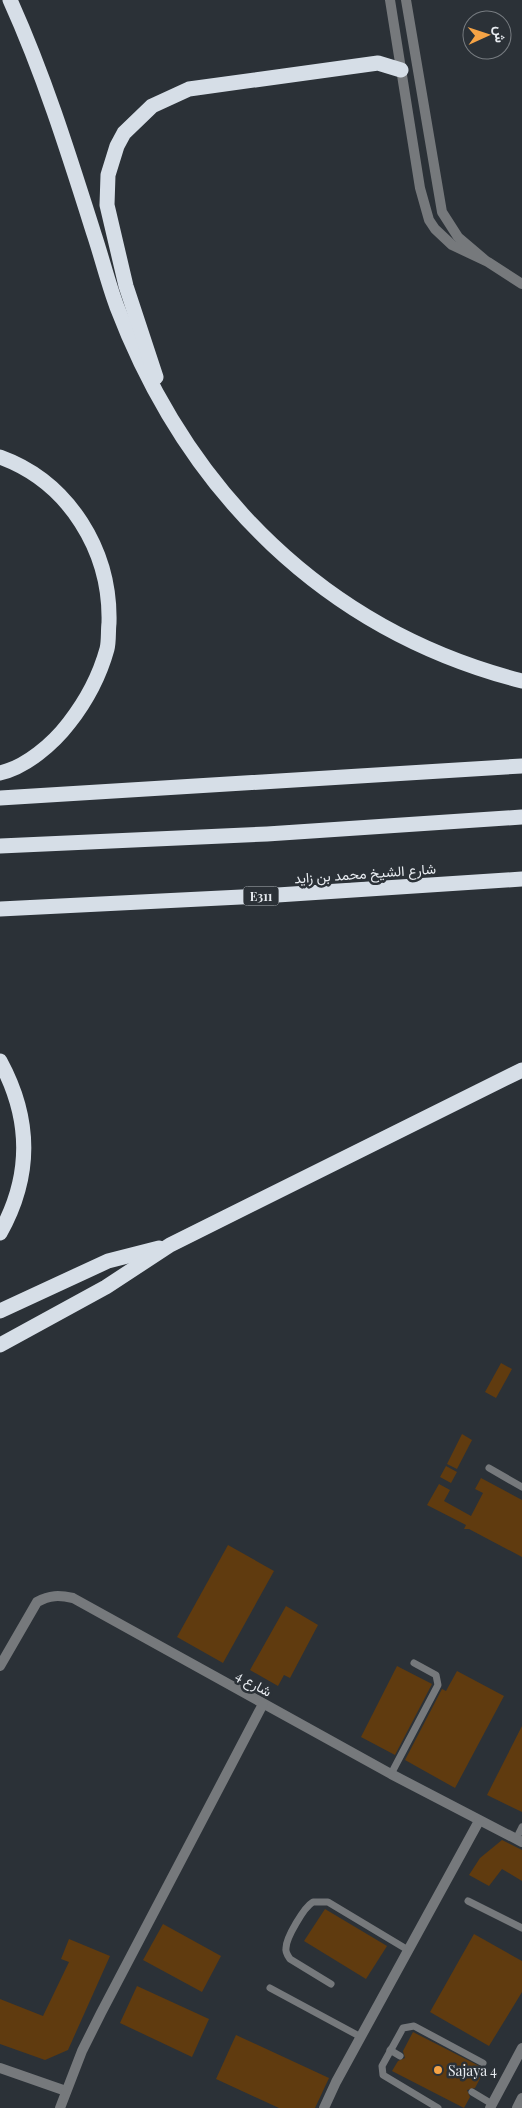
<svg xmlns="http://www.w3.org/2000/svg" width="522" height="2108" viewBox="0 0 522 2108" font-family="'Playfair Display',Vazirmatn,serif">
	<rect width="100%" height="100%" fill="#2b3137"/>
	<!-- building -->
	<g fill="#603b0f">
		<path d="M501,1363l11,6 -16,29 -11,-6z"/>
		<path d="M462,1434l10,6 -15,29 -10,-5z"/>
		<path d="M446,1466l11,6 -6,11 -11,-6z"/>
		<path d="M481,1478l41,22v57l-53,-28h-5l2,-4 -39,-20 12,-21 11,6 -6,11 27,15 12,-23 -8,-4z"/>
		<path d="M228,1545l46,26 -51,92 -46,-26z"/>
		<path d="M286,1606l32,19 -28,53 -6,-3 -6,11 -28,-16z"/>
		<path d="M397,1666l35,18 -37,71 -34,-18z"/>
		<path d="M457,1671l47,25 -49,92 -50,-28 37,-71 4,2z"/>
		<path d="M522,1726v86l-35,-17z"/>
		<path d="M502,1840l20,10v31l-20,-12 -13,17 -20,-11 11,-17z"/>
		<path d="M325,1909l62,37 -21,33 -62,-38z"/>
		<path d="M163,1924l58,32 -19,36 -59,-32z"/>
		<path d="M474,1934l48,27v31l-33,54 -59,-34z"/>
		<path d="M69,1939l41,17 -42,94 -23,10 -45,-16v-45l43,17 26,-54 -8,-3z"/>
		<path d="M137,1986l72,33 -17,38 -72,-34z"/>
		<path d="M413,2032l72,37 -10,19 -8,2 3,7 -6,11 -72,-37 6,-10 7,-3 -2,-7z"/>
		<path d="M236,2035l93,43 -14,30h-36l-63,-29z"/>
	</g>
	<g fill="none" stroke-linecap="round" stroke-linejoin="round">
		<!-- service -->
		<g stroke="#76797c" stroke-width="7">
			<path d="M489,1468l33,19"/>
			<path d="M391,1774l47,-89 -2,-10 -22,-12"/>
			<path d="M516,1839l6,-12"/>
			<path d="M468,1901l54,27"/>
			<path d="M331,1984l-41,-25c-2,-3 -5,-7 -4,-11 0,-10 18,-41 27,-46h15l80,48"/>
			<path d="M270,1988l91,49"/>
			<path d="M390,2050l10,6"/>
			<path d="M472,2092l20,12"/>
			<path d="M438,2108l-55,-33 -1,-9 21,-38 11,-2 69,37"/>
		</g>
		<!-- minor -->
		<g stroke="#76797c" stroke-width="10">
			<path d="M390,0l30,188 9,32 6,9 17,16 36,17 34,22"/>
			<path d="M406,0l36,212 16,25 27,23"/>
			<path d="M0,1666l37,-64c13,-7 22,-7 36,-4l318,176 131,68"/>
			<path d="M0,2068l66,23"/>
			<path d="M60,2108l22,-57 19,-38 162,-309"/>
			<path d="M324,2108l12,-26 143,-261"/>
		</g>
		<!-- tertiary -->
		<g stroke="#76797c" stroke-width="10">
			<path d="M490,2108l32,-60"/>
			<path d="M517,2108l5,-10"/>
		</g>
		<!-- motorway -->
		<g stroke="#d6dee7" stroke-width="15">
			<path d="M10,0c34,75 59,155 84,234 8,24 14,49 23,73 71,186 209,324 405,374"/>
			<path d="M156,377l-30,-91 -19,-81 1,-30 9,-29 7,-13 28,-27 37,-17 189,-26 23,7"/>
			<path d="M0,457c69,25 111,94 109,166 -1,8 0,18 -2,26 -8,29 -20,51 -38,74 -16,21 -43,44 -69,50"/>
			<path d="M0,798l522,-32"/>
			<path d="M0,846l267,-12 255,-17"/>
			<path d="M0,909l262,-13 260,-17"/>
			<path d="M0,1061c31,57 32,115 0,172"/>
			<path d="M0,1311l108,-50 51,-13"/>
			<path d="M0,1345l106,-58 64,-42 352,-175"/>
		</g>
	</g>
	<!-- markers -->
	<circle fill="#f5a345" stroke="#2b3137" stroke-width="2" cx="438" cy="2070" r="5"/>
	<g text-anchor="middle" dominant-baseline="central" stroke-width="5" stroke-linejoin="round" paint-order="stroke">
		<!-- shield labels -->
		<rect fill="#2b3137" stroke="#afb4b9" stroke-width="1" x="243.5" y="886.5" width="35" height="19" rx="4"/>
		<g font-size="12" font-weight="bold" fill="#e8ecf1">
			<text x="261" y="896">E311</text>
		</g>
		<!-- street labels -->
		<g font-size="14" fill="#e8ecf1" stroke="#2b3137">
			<text transform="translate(365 873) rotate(-4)">شارع الشيخ محمد بن زايد</text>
			<text transform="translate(254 1683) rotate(29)">شارع 4</text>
		</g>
		<!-- poi labels -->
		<g font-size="14" fill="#e8ecf1" stroke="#2b3137" text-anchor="start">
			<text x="448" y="2070">Sajaya 4</text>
		</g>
	</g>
	<!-- north arrow -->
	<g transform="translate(487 35) rotate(87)"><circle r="24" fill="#2b3137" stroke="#777c81"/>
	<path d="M0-4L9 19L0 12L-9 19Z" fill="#f5a345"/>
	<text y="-8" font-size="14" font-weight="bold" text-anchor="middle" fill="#e8ecf1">ش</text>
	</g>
</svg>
